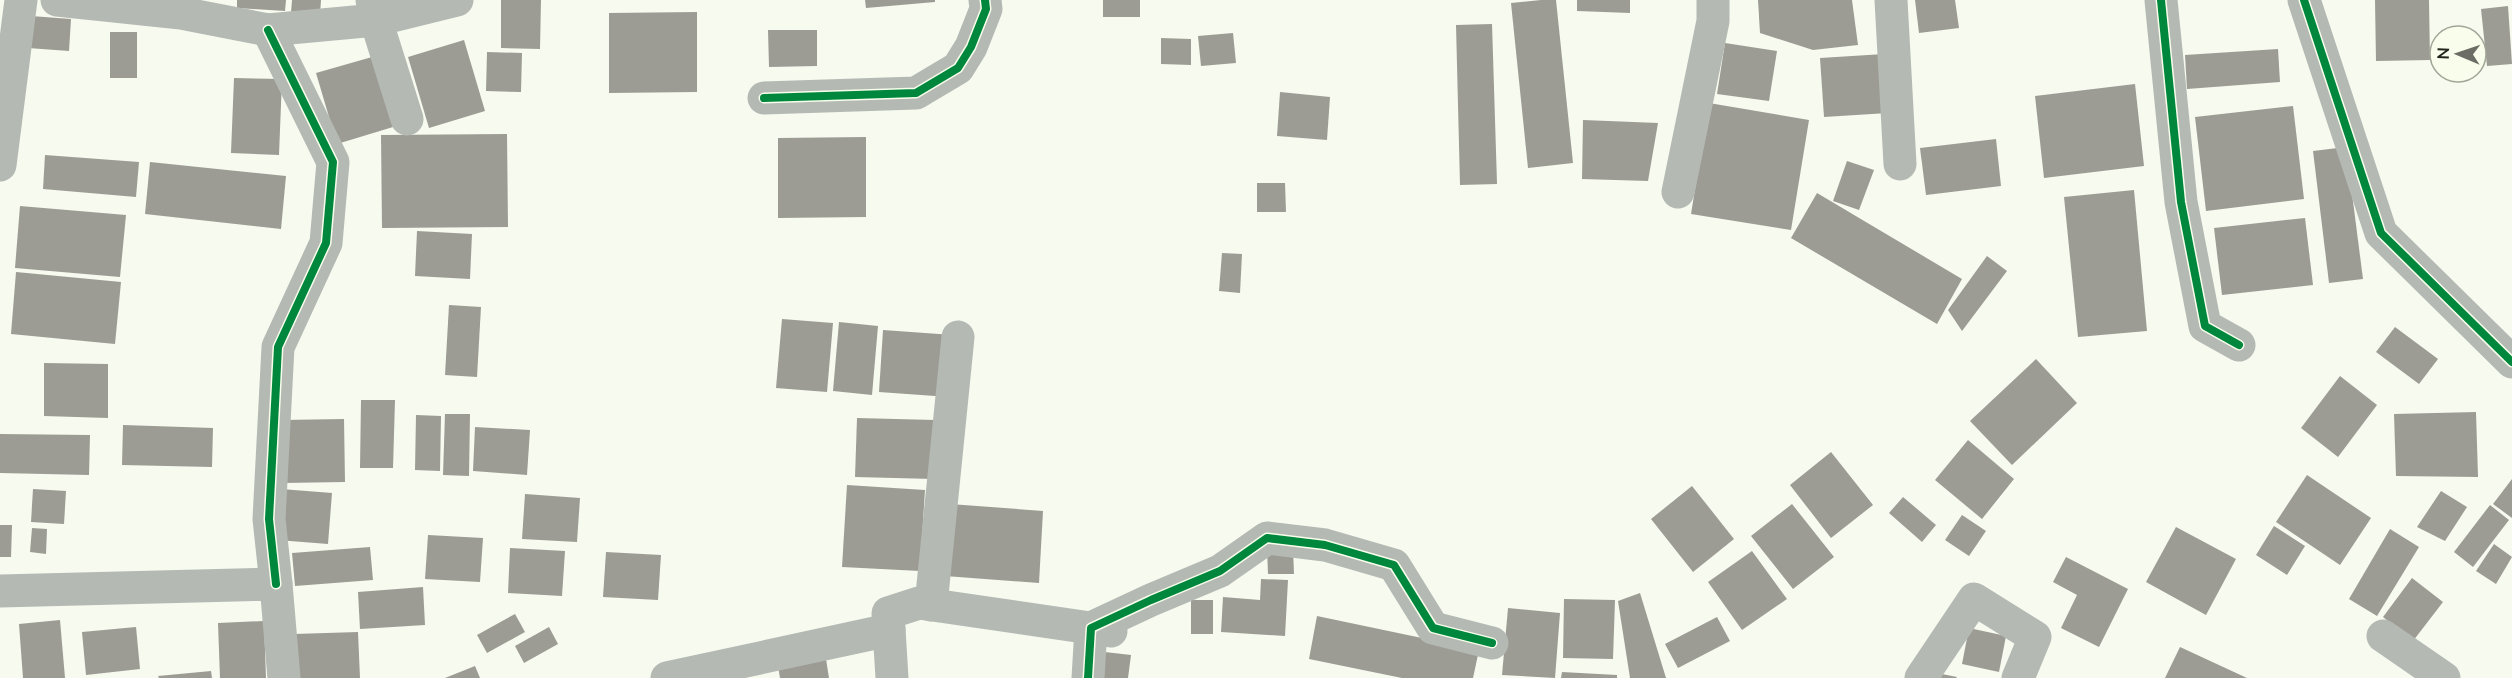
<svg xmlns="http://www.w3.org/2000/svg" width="2512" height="678" viewBox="0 0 2512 678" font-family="Lato,sans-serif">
	<rect width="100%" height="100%" fill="#f7faef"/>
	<!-- building -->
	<g fill="#9c9c94">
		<path d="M237,0h49l-1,11 -48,-3z"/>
		<path d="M292,0h29l-1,15 -29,-2z"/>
		<path d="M501,0h40l-1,49 -39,-1z"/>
		<path d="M865,0h70v2l-69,6z"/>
		<rect x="1103" y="0" width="37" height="17"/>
		<path d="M1541,0h15l17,163 -45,5 -17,-165z"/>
		<path d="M1577,0h53v13l-53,-2z"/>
		<path d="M1758,0h94l6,45 -45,5 -53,-17z"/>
		<path d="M1915,0h40l4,28 -40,5z"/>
		<path d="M2375,0h54l1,60 -54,1z"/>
		<path d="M2508,6l4,58 -25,2 -6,-57z"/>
		<path d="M697,12v80l-88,1v-80z"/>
		<path d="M31,16l40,3 -2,32 -41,-3z"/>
		<path d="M1492,24l5,160 -37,1 -4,-160z"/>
		<path d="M768,30h49v36l-48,1z"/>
		<rect x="110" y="32" width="27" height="46"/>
		<path d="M1233,33l3,30 -35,3 -3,-30z"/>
		<path d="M1161,38l30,1v26l-30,-1z"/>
		<path d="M464,40l21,71 -56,17 -21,-71z"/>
		<path d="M1725,43l52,8 -8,50 -52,-7z"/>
		<path d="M2278,49l2,33 -93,7 -2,-34z"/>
		<path d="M487,52l35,1 -1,39 -35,-1z"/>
		<path d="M1884,54l4,59 -64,4 -4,-59z"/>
		<path d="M372,57l21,70 -56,17 -21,-71z"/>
		<path d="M234,78l48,1 -3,76 -48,-2z"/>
		<path d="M2135,84l9,82 -100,12 -9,-82z"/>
		<path d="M1280,92l50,5 -3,43 -50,-4z"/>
		<path d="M1709,103l100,17 -18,110 -100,-16z"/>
		<path d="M2293,106l11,93 -98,12 -11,-94z"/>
		<path d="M1583,120l75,3 -10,58 -66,-2z"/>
		<path d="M507,134l1,93 -126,1 -1,-93z"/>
		<path d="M866,137v80l-88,1v-80z"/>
		<path d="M1996,139l5,47 -75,9 -6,-47z"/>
		<path d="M2346,147l17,132 -34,4 -16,-132z"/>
		<path d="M45,155l94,7 -3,35 -93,-8z"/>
		<path d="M1847,161l27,9 -15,40 -26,-9z"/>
		<path d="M150,162l136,14 -5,53 -136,-15z"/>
		<path d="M1257,183h28l1,29h-29z"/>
		<path d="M2134,190l13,141 -69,6 -14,-140z"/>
		<path d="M1817,193l145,86 -25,45 -146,-86z"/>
		<path d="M20,206l106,9 -6,62 -105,-9z"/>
		<path d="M2305,218l8,67 -91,10 -8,-67z"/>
		<path d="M417,231l55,3 -2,45 -55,-3z"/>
		<path d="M1222,253l20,1 -2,39 -21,-2z"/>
		<path d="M1987,256l20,15 -45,60 -14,-21z"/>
		<path d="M16,272l105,10 -6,62 -104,-10z"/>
		<path d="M449,305l32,2 -4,70 -32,-2z"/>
		<path d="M782,319l51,4 -6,69 -51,-4z"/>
		<path d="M839,322l39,4 -6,69 -39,-4z"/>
		<path d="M2395,327l43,32 -19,25 -43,-32z"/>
		<path d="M883,330l70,5 -4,62 -70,-5z"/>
		<path d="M2036,359l41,44 -65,62 -42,-44z"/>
		<path d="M44,363l64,1v54l-64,-2z"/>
		<path d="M2340,376l37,29 -39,52 -37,-29z"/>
		<path d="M361,400h34l-2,68h-33z"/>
		<path d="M2476,412l2,65 -82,-1 -2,-62z"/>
		<path d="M445,414h25l-1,62 -26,-1z"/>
		<path d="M416,415l25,1 -1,55 -25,-1z"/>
		<path d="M857,418l78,2 -1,59 -79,-2z"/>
		<path d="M344,419l1,63 -62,1 -1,-63z"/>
		<path d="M123,425l90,3 -1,39 -90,-2z"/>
		<path d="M475,427l55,3 -3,45 -54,-4z"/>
		<path d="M0,434l90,1 -1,40 -89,-2z"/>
		<path d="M1968,440l46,39 -32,40 -47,-39z"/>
		<path d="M1831,452l42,53 -42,33 -41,-53z"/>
		<path d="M2307,475l64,43 -31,47 -64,-43z"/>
		<path d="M2512,479v39l-19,-14z"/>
		<path d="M847,485l78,5 -5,81 -78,-4z"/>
		<path d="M1692,486l42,53 -41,33 -42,-53z"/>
		<path d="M33,489l33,2 -2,33 -33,-2z"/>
		<path d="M281,489l51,4 -4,51 -51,-4z"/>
		<path d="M2441,491l26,16 -22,34 -28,-14z"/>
		<path d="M525,494l55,4 -3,44 -55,-3z"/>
		<path d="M1903,497l33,28 -14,17 -33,-29z"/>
		<path d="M950,504l93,7 -4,72 -94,-7z"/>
		<path d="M1792,504l42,53 -41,32 -42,-53z"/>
		<path d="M2490,505l19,15 -36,47 -19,-15z"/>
		<path d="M1962,515l24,16 -17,25 -24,-16z"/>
		<path d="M0,525h12l-1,32h-11z"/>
		<path d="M2274,526l31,20 -18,29 -31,-20z"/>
		<path d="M2176,527l60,32 -30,56 -60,-33z"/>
		<path d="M32,528l15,1 -1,25 -16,-2z"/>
		<path d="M2390,529l29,18 -42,69 -28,-17z"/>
		<path d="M428,535l55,3 -3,44 -55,-3z"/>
		<path d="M2494,544l18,13 -16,27 -20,-13z"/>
		<path d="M370,547l3,33 -78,6 -3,-33z"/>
		<path d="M510,548l55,3 -3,45 -54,-3z"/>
		<path d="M1267,549h26l1,25h-26z"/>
		<path d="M1752,551l35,48 -45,31 -34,-48z"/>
		<path d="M606,552l55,3 -3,45 -55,-3z"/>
		<path d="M2066,557l62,32 -29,58 -38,-19 16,-33 -24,-13z"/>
		<path d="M2412,578l31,24 -30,39 -30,-24z"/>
		<path d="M1261,579l27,1 -3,56 -64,-4 2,-35 37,3z"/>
		<path d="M423,587l2,38 -65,4 -2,-37z"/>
		<path d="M1640,593l26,85h-36l-12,-77z"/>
		<path d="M1564,599l51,1 -2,59 -50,-1z"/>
		<rect x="1191" y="600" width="22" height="34"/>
		<path d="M1508,608l52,5 -5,65 -53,-3z"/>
		<path d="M515,614l10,18 -38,21 -10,-18z"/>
		<path d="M1317,616l162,34 -6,28h-71l-93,-19z"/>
		<path d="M1717,617l13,24 -52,27 -13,-24z"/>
		<path d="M60,620l5,58h-42l-4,-54z"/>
		<path d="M264,621l2,57h-46l-2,-55z"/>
		<path d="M136,627l4,42 -54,6 -4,-43z"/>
		<path d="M549,627l9,17 -34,19 -9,-17z"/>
		<path d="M1969,628l37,8 -7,36 -37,-8z"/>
		<path d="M358,632l2,46h-64l-2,-44z"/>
		<path d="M2180,647l67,31h-82z"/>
		<path d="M1096,651l35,4 -3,23h-35z"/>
		<path d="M826,659l3,19h-49l-2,-12z"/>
		<path d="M475,666l5,12h-35z"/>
		<path d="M211,671l1,7h-53l-1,-2z"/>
		<path d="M1562,672l55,3v3h-56z"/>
		<path d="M1942,674l15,3 -1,1h-15z"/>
	</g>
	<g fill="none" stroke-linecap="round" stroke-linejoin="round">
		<!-- minor -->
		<g stroke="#b4bab3" stroke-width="33">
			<path d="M57,0l124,13 87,17 108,-10 -4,-20"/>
			<path d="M1891,0l9,164"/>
			<path d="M2161,0l20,202 24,124 34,19"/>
			<path d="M2304,0l77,233 131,129"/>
			<path d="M268,30l65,132 -7,81 -48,104 -9,172 7,65"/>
			<path d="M764,98l152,-5 42,-25 13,-21 15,-38 -1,-9"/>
			<path d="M407,119l-31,-99 81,-20"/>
			<path d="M0,165l21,-165"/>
			<path d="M1678,192l35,-171v-21"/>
			<path d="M0,591l276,-7 8,94"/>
			<path d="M931,605l27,-268"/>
			<path d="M2383,636l61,42"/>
			<path d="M667,678l222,-48"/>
			<path d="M892,678l-4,-65 31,-10 192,28"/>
			<path d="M1088,678l3,-50 60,-28 69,-29 47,-33 58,7 69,20 39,63 59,15"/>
			<path d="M1921,678l53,-79 61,38 -17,41"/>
		</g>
		<defs>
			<g id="cycleway">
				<path d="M2161,0l20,202 24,124 34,19"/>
				<path d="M2304,0l77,233 131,129"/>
				<path d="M268,30l65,132 -7,81 -48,104 -9,172 7,65"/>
				<path d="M764,98l152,-5 42,-25 13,-21 15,-38 -1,-9"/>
				<path d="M1088,678l3,-50 60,-28 69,-29 47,-33 58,7 69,20 39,63 59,15"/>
			</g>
		</defs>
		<!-- cycleway casing -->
		<use href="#cycleway" stroke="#f8feeb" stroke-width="11"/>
		<!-- cycleway -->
		<use href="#cycleway" stroke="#00873e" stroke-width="8"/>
	</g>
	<!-- north arrow -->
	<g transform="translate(2458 54) rotate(272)"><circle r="28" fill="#f8feeb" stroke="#a2a698" stroke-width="1.5"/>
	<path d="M0-4.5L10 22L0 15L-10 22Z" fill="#6c6e66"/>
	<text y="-9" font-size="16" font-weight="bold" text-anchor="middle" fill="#21231c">N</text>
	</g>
</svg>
